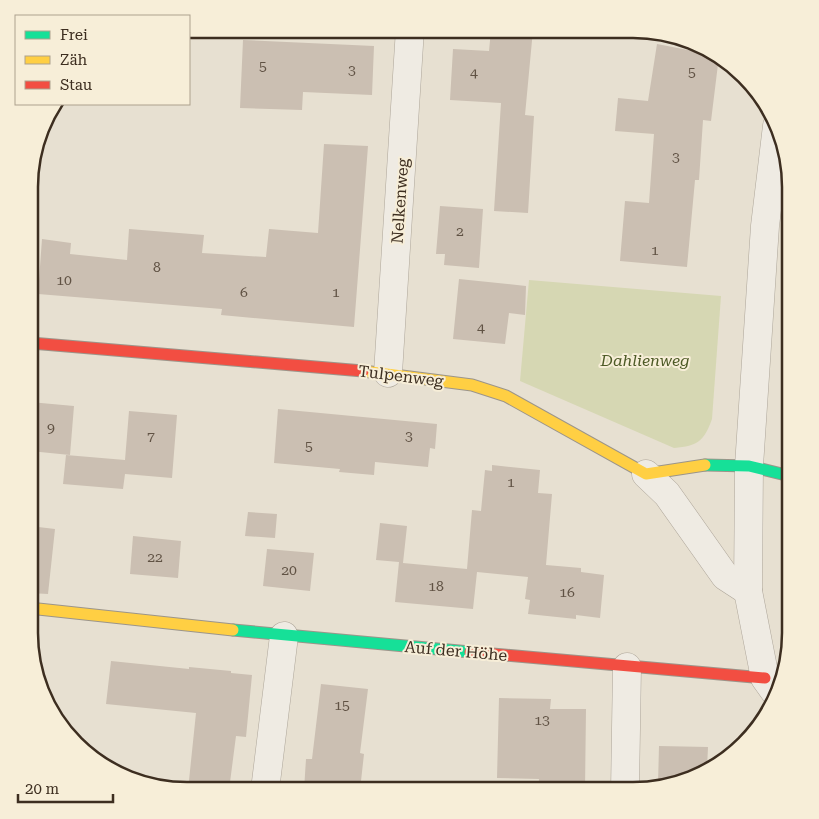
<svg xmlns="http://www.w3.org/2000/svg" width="819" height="819" viewBox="0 0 819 819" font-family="'Roboto Serif',serif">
	<rect width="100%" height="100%" fill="#e7e0d1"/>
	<!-- green -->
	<path fill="#d6d7b3" d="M529,280l192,16 -9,123c-8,22 -14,27 -38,29l-154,-67z"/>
	<!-- building -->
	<g fill="#cbbfb2">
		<path d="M491,30h42l-8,85 9,1 -6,97 -34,-2 7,-108 -51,-3 3,-51 36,2z"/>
		<path d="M243,40l131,6 -2,49 -69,-3 -1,18 -62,-2z"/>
		<path d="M657,44l62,12 -8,65 -8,-1 -4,60h-4l-8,87 -67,-6 5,-60 24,2 5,-69 -39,-3 3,-33 30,3z"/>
		<path d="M324,144l44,2 -14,181 -133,-12 1,-6 -184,-15 4,-55 29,4 -1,11 57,6 2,-31 75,6 -2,18 64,4 3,-28 49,4z"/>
		<path d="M440,206l43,3 -4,59 -35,-3 1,-11h-9z"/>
		<path d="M459,279l67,7 -1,29 -16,-2 -4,31 -52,-5z"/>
		<path d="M30,402l44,4 -4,49 -40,-4z"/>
		<path d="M278,409l159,15 -2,25 -5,-1 -2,19 -53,-5 -1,13 -35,-3 1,-3 -66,-6z"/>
		<path d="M129,411l48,4 -5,63 -47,-4 -2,15 -60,-5 3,-29 59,5z"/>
		<path d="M492,465l48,5 -2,23 14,1 -6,71 35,3v4l23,3 -4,43 -24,-3v4l-48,-5 2,-14 -5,-1 3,-22 -51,-5 -4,37 -78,-7 4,-40 -23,-2 4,-37 27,3 -4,37 64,6 5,-59 9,1 4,-41 7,1z"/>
		<path d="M248,512l29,2 -2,24 -30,-2z"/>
		<path d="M30,526l25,3 -7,65 -19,-1z"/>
		<path d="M133,536l48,5 -3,37 -48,-4z"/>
		<path d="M267,549l47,4 -4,38 -47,-5z"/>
		<path d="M111,661l78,8v-2l42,4v2l21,2 -6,62 -10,-1 -7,54h-41l8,-77 -90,-9z"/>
		<path d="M321,684l47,5 -8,64 4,1 -4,36h-56l2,-31h6z"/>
		<path d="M499,698l52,1 -1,10h36l-1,81h-47l1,-11 -42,-1z"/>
		<path d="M659,746l49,1 -1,22 -23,13 -26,2z"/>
	</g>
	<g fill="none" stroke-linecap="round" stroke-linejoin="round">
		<defs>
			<g id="street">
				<path d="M388,373l22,-344"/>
				<path d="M646,474l21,20 58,82 23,15"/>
				<path d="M775,692l-10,-14 -17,-87 1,-125 16,-240 12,-100"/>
				<path d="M265,790l19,-154"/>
				<path d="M625,790l2,-123"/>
			</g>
			<g id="fast">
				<path d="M705,465l44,1 41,10"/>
				<path d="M233,630l237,22"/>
			</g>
			<g id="slow">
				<path d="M363,371l109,14 34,11 140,78 59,-9"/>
				<path d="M29,608l204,22"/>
			</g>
			<g id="jam">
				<path d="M31,343l332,28"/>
				<path d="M470,652l295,26"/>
			</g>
		</defs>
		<!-- street casing -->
		<use href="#street" stroke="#ada599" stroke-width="29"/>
		<!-- fast casing -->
		<use href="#fast" stroke="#9c958a" stroke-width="13"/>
		<!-- slow casing -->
		<use href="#slow" stroke="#9c958a" stroke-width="13"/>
		<!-- jam casing -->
		<use href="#jam" stroke="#9c958a" stroke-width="13"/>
		<!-- street -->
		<use href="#street" stroke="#efebe3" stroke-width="28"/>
		<!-- fast -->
		<use href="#fast" stroke="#16e098" stroke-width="11"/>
		<!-- slow -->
		<use href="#slow" stroke="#ffcf43" stroke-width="11"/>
		<!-- jam -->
		<use href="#jam" stroke="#f24e42" stroke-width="11"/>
	</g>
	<g text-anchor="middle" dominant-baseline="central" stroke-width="4" stroke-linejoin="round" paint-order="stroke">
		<!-- number labels -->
		<g font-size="14" fill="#605244">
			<text x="263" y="66">5</text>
			<text x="352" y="70">3</text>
			<text x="474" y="72">4</text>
			<text x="692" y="72">5</text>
			<text x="676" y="157">3</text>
			<text x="460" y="231">2</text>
			<text x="655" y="250">1</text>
			<text x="157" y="267">8</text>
			<text x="64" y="280">10</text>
			<text x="244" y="292">6</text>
			<text x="336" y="292">1</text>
			<text x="481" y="327">4</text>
			<text x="51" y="428">9</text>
			<text x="151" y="436">7</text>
			<text x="409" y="436">3</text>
			<text x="309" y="446">5</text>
			<text x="511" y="482">1</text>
			<text x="155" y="557">22</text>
			<text x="289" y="570">20</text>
			<text x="436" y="586">18</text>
			<text x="567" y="592">16</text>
			<text x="342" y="705">15</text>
			<text x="542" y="720">13</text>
		</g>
		<!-- street labels -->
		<g font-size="16" fill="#3d2e20" stroke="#f7eed8">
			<text transform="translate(400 201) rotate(-86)">Nelkenweg</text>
			<text transform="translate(401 376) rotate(7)">Tulpenweg</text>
			<text transform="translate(456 651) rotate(5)">Auf der Höhe</text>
		</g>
		<!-- park labels -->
		<g font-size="16" font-style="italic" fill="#4d5a26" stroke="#f7eed8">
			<text x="645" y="360">Dahlienweg</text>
		</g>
	</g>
	<!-- crop -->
	<path d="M0 0H819V819H0ZM187 38H633A149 149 0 0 1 782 187V633A149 149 0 0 1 633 782H187A149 149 0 0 1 38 633V187A149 149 0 0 1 187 38Z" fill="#f7eed8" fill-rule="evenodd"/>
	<path fill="none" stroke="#3d2e20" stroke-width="2.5" d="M187 38H633A149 149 0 0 1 782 187V633A149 149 0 0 1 633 782H187A149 149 0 0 1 38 633V187A149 149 0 0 1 187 38Z"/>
	<!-- legend -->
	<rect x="15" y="15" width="175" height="90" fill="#f7eed8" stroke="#ada18e"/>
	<rect x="25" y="31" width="25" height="8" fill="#16e098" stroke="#ada18e"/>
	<text x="60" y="40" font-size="15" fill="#3d2e20">Frei</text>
	<rect x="25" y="56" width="25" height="8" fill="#ffcf43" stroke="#ada18e"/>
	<text x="60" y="65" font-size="15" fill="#3d2e20">Zäh</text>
	<rect x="25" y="81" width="25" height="8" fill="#f24e42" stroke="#ada18e"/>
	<text x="60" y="90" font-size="15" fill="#3d2e20">Stau</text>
	<!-- scale -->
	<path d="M18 794v8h95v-8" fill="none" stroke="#3d2e20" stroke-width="2.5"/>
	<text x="25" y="794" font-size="15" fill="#3d2e20" stroke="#f7eed8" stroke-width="4" paint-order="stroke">20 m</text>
</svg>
